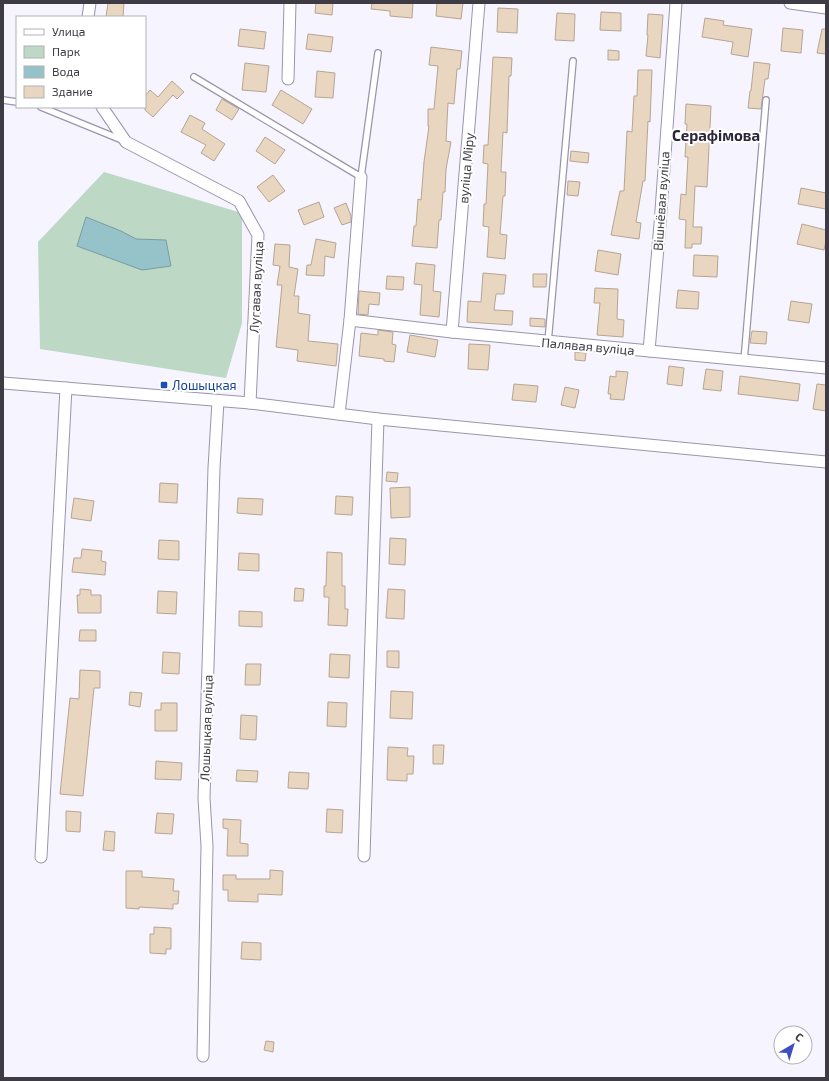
<svg xmlns="http://www.w3.org/2000/svg" width="829" height="1081" viewBox="0 0 829 1081" font-family="'Exo 2',sans-serif">
	<rect width="100%" height="100%" fill="#f6f4ff"/>
	<!-- green -->
	<path fill="#bdd9c5" d="M104,172l138,41v110l-16,55 -186,-29 -2,-107z"/>
	<!-- water -->
	<path fill="#96c3ca" stroke="#7c9aa2" d="M86,217l35,14 15,8 30,1 5,26 -29,4 -65,-24z"/>
	<!-- building -->
	<g fill="#e9d6c1" stroke="#b6a590">
		<path d="M108,3h16l-1,14h-17z"/>
		<path d="M316,3h17l-1,12 -17,-2z"/>
		<path d="M372,3h41l-1,15 -22,-2v-5l-19,-2z"/>
		<path d="M437,3h26l-2,16 -25,-3z"/>
		<path d="M498,8l20,1 -1,24 -20,-1z"/>
		<path d="M601,12l20,1v18l-21,-1z"/>
		<path d="M557,13l18,1 -1,27 -19,-1z"/>
		<path d="M648,14l15,1 -3,43 -14,-2 2,-21h-1z"/>
		<path d="M705,18l19,3 -1,4 29,4 -4,28 -17,-3 2,-12 -31,-5z"/>
		<path d="M783,28l20,2 -2,23 -20,-2z"/>
		<path d="M240,29l26,3 -2,17 -26,-3z"/>
		<path d="M822,29h4v25l-9,-1z"/>
		<path d="M308,34l25,3 -2,15 -25,-3z"/>
		<path d="M431,47l31,4 -2,18h-3l-3,35 -6,-1 -2,38 5,1 -5,27 -1,23h-2l-2,28h-2l-2,28 -25,-2 2,-20h2l2,-27 3,1 3,-38 5,-36h-1v-17h6l4,-43 -9,-1z"/>
		<path d="M608,50l11,1v9h-11z"/>
		<path d="M493,57l19,1 -1,18h-2l-2,57 -4,-1 -2,40h5l-1,24h-2l-3,38 7,1 -2,24 -18,-2 2,-30 -6,-1 1,-22h2l2,-40 -5,-1 1,-18h4z"/>
		<path d="M754,62l16,2 -2,15h-3l-4,30 -13,-1 2,-17h1z"/>
		<path d="M245,63l24,3 -3,26 -24,-2z"/>
		<path d="M638,70h14l-2,52 -2,-1 -3,60h-2l-7,41 5,1 -2,16 -28,-4 9,-44h4l3,-60 5,1 2,-36h3z"/>
		<path d="M317,71l18,2 -2,25 -18,-1z"/>
		<path d="M172,81l12,11 -7,7 -4,-4 -20,22 -8,-7v-14l5,-6 8,7z"/>
		<path d="M281,90l31,19 -9,15 -31,-19z"/>
		<path d="M222,99l17,10 -7,11 -16,-10z"/>
		<path d="M686,104l25,2 -4,81 -12,-1 -2,41h9l-1,17h-9v4h-7l1,-28 -7,-1 2,-25 5,1 2,-38h-3l2,-33h-2z"/>
		<path d="M190,115l15,8 -3,6 23,15 -11,17 -13,-8 5,-8 -25,-13z"/>
		<path d="M265,137l20,13 -10,14 -19,-13z"/>
		<path d="M571,151l18,2 -1,10 -18,-2z"/>
		<path d="M273,175l12,16 -16,11 -12,-15z"/>
		<path d="M568,181l12,1 -2,14 -11,-1z"/>
		<path d="M801,188l25,5v16l-28,-5z"/>
		<path d="M319,202l5,15 -20,8 -6,-15z"/>
		<path d="M346,203l5,13v6l-9,3 -8,-17z"/>
		<path d="M802,224l24,6v11l-2,9 -27,-6z"/>
		<path d="M316,239l20,4 -2,15 -9,-2 -1,20 -18,-1 1,-10h4z"/>
		<path d="M275,244l15,1 -1,22 9,2 -4,27h5l-1,17 12,2 -2,26 30,3 -2,22 -39,-5 1,-11 -22,-3 6,-62h-5l3,-19 -7,-1z"/>
		<path d="M598,250l23,4 -3,21 -23,-4z"/>
		<path d="M694,255l24,1 -1,21 -24,-1z"/>
		<path d="M416,263l19,2 -2,26 8,1 -2,25 -19,-2 2,-30 -8,-1z"/>
		<path d="M483,273l23,2 -2,19h-8l-2,16 19,1 -1,14 -45,-3 1,-21 13,1z"/>
		<path d="M533,274h14l-1,13h-13z"/>
		<path d="M387,276l17,1 -1,13 -17,-1z"/>
		<path d="M595,288l23,1 -1,30 7,1 -1,17 -26,-2 3,-32h-6z"/>
		<path d="M678,290l21,2 -1,17 -22,-1z"/>
		<path d="M359,291l21,2 -1,12 -10,-1 -1,11 -10,-1z"/>
		<path d="M791,301l21,3 -3,19 -21,-3z"/>
		<path d="M530,318l15,1v8l-15,-1z"/>
		<path d="M378,330l15,2 -1,12 4,1 -2,17 -10,-1v-2l-25,-3 2,-23 17,2z"/>
		<path d="M752,331l15,1 -1,12 -16,-1z"/>
		<path d="M410,335l28,5 -3,17 -28,-5z"/>
		<path d="M469,344l21,1 -2,25 -20,-1z"/>
		<path d="M575,352l11,1 -1,8 -10,-1z"/>
		<path d="M669,366l15,2 -2,18 -15,-2z"/>
		<path d="M706,369l17,2 -2,20 -18,-2z"/>
		<path d="M616,371l12,1 -4,28 -14,-1 1,-5h-3l2,-18 6,1z"/>
		<path d="M740,376l60,8 -2,17 -60,-7z"/>
		<path d="M514,384l24,2 -2,16 -24,-2z"/>
		<path d="M817,384l9,1v26l-13,-2z"/>
		<path d="M565,387l14,3 -4,18 -14,-3z"/>
		<path d="M387,472l11,1 -1,9 -11,-1z"/>
		<path d="M160,483l18,1 -1,19 -18,-1z"/>
		<path d="M410,487v30l-19,1 -1,-30z"/>
		<path d="M336,496l17,1 -1,18 -17,-1z"/>
		<path d="M74,498l20,3 -3,20 -20,-3z"/>
		<path d="M238,498l25,1 -1,16 -25,-2z"/>
		<path d="M390,538l16,1 -1,26 -16,-1z"/>
		<path d="M159,540l20,1v19l-21,-1z"/>
		<path d="M82,549l20,2 -1,10 5,1 -1,13 -33,-3 2,-14h7z"/>
		<path d="M327,552l15,1v33h3v23h3l-1,17 -19,-1 1,-28h-5v-11h2z"/>
		<path d="M239,553l20,1v17l-21,-1z"/>
		<path d="M295,588l9,1 -1,12h-9z"/>
		<path d="M80,589l11,1v5h10v18h-23l-1,-18h3z"/>
		<path d="M388,589l17,1 -1,29 -18,-1z"/>
		<path d="M158,591l19,1 -1,22 -19,-1z"/>
		<path d="M239,611l23,1v15l-23,-1z"/>
		<path d="M80,630h16v11h-17z"/>
		<path d="M387,651h12v17l-12,-1z"/>
		<path d="M163,652l17,1 -1,21 -17,-1z"/>
		<path d="M330,654l20,1 -1,23 -20,-1z"/>
		<path d="M246,664h15l-1,21h-15z"/>
		<path d="M80,670l20,1v17h-6l-11,108 -23,-2 10,-96 9,1z"/>
		<path d="M391,691l22,1 -1,27 -22,-1z"/>
		<path d="M130,692l12,1 -2,14 -11,-2z"/>
		<path d="M328,702l19,1 -1,24 -19,-1z"/>
		<path d="M161,703h16v28h-22v-21h6z"/>
		<path d="M241,715l16,1 -1,24 -16,-1z"/>
		<path d="M433,745h11l-1,19h-10z"/>
		<path d="M388,747l20,1 -1,8h7l-1,18h-6v7l-20,-1z"/>
		<path d="M156,761l26,2 -1,17 -26,-1z"/>
		<path d="M237,770l21,1 -1,11 -21,-1z"/>
		<path d="M289,772l20,1 -1,16 -20,-1z"/>
		<path d="M327,809l16,1 -1,23 -16,-1z"/>
		<path d="M66,811l15,1 -1,20 -14,-1z"/>
		<path d="M157,813l17,1 -2,20 -17,-1z"/>
		<path d="M223,819l18,1 -1,23 8,1v12h-21l1,-27 -5,-1z"/>
		<path d="M105,831l10,1 -1,19 -11,-1z"/>
		<path d="M270,870l13,1 -1,24 -24,-1v8l-30,-1v-11h-5v-15h13v4h34z"/>
		<path d="M126,871h16v6l32,2 -1,12h6l-1,13h-5v5l-34,-2v2l-13,-1z"/>
		<path d="M154,927l17,1v21h-5v5l-16,-1v-19h4z"/>
		<path d="M242,942l19,1v17l-20,-1z"/>
		<path d="M266,1041l8,1 -1,10 -9,-2z"/>
	</g>
	<g fill="none" stroke-linecap="round" stroke-linejoin="round">
		<defs>
			<g id="service">
				<path d="M194,77l167,100 17,-124"/>
				<path d="M3,100l14,2"/>
				<path d="M41,107l81,33"/>
				<path d="M548,342l25,-281"/>
				<path d="M744,361l22,-261"/>
			</g>
			<g id="minor">
				<path d="M790,3l36,5"/>
				<path d="M88,17l2,-14"/>
				<path d="M288,79l2,-76"/>
				<path d="M102,107l24,35 113,59 19,34 -8,168"/>
				<path d="M350,320l102,12 374,36"/>
				<path d="M452,332l27,-329"/>
				<path d="M649,351l11,-127 16,-221"/>
				<path d="M3,383l247,20 128,16 448,43"/>
				<path d="M339,414l11,-94 11,-143"/>
				<path d="M364,856l14,-437"/>
				<path d="M41,857l25,-469"/>
				<path d="M203,1056l4,-210 -3,-48 10,-330 4,-67"/>
			</g>
		</defs>
		<!-- service casing -->
		<use href="#service" stroke="#9a95ac" stroke-width="8"/>
		<!-- minor casing -->
		<use href="#minor" stroke="#9a95ac" stroke-width="13"/>
		<!-- service -->
		<use href="#service" stroke="#fff" stroke-width="5.5"/>
		<!-- minor -->
		<use href="#minor" stroke="#fff" stroke-width="11"/>
	</g>
	<!-- markers -->
	<rect fill="#1a4fb4" stroke="#fff" stroke-width="1.5" x="160" y="381" width="8" height="8" rx="2"/>
	<g text-anchor="middle" dominant-baseline="central" stroke-width="4" stroke-linejoin="round" paint-order="stroke">
		<!-- street labels -->
		<g font-size="13" fill="#3e3b45" stroke="#fff">
			<text transform="translate(466 168) rotate(-85)">вуліца Міру</text>
			<text transform="translate(661 201) rotate(-86)">Вішнёвая вуліца</text>
			<text transform="translate(256 287) rotate(-87)">Лугавая вуліца</text>
			<text transform="translate(588 346) rotate(5)">Палявая вуліца</text>
			<text transform="translate(206 728) rotate(-88)">Лошыцкая вуліца</text>
		</g>
		<!-- transit labels -->
		<g font-size="13" fill="#164399" stroke="#fff" text-anchor="start">
			<text x="172" y="385">Лошыцкая</text>
		</g>
		<!-- quarter labels -->
		<g font-size="15" font-weight="bold" fill="#2c263a" stroke="#fff">
			<text x="716" y="135">Серафімова</text>
		</g>
	</g>
	<!-- border -->
	<rect width="829" height="1081" fill="none" stroke="#3e3b45" stroke-width="8"/>
	<!-- legend -->
	<rect x="16" y="16" width="130" height="92" fill="#ffffff" stroke="#b2b1b5"/>
	<rect x="24" y="29" width="20" height="6" fill="#ffffff" stroke="#b2b1b5"/>
	<text x="52" y="36" font-size="12" fill="#3e3b45">Улица</text>
	<rect x="24" y="46" width="20" height="12" fill="#bdd9c5" stroke="#b2b1b5"/>
	<text x="52" y="56" font-size="12" fill="#3e3b45">Парк</text>
	<rect x="24" y="66" width="20" height="12" fill="#96c3ca" stroke="#b2b1b5"/>
	<text x="52" y="76" font-size="12" fill="#3e3b45">Вода</text>
	<rect x="24" y="86" width="20" height="12" fill="#e9d6c1" stroke="#b2b1b5"/>
	<text x="52" y="96" font-size="12" fill="#3e3b45">Здание</text>
	<!-- north arrow -->
	<g transform="translate(793 1045) rotate(38)"><circle r="19" fill="#ffffff" stroke="#b2b1b5"/>
	<path d="M0-3L7 15L0 10L-7 15Z" fill="#3f4ec2"/>
	<text y="-6" font-size="11" font-weight="bold" text-anchor="middle" fill="#3e3b45">С</text>
	</g>
</svg>
